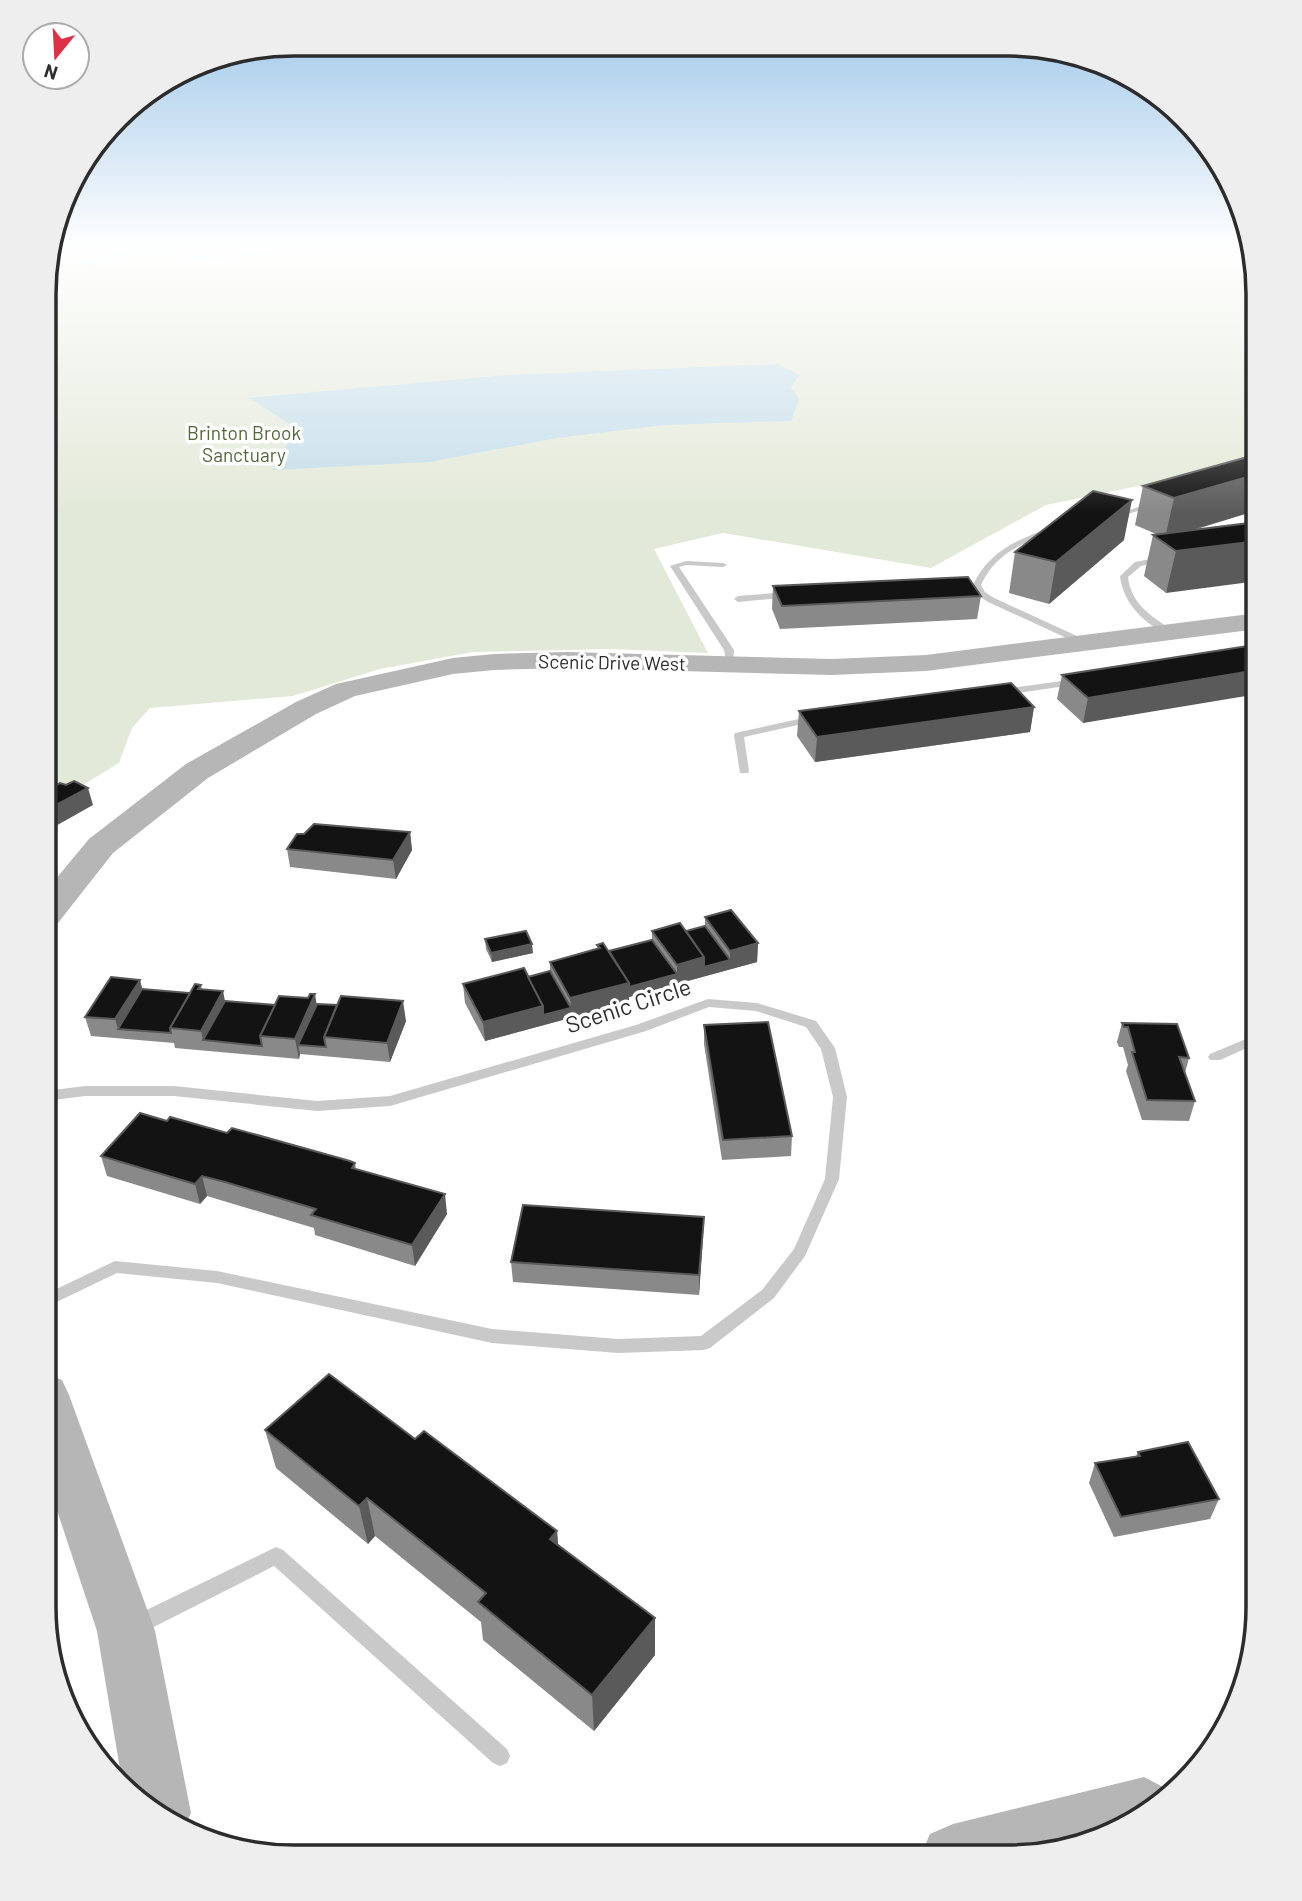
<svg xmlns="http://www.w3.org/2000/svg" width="1302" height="1901" viewBox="0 0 1302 1901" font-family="Barlow,sans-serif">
	<rect width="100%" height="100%" fill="#fff"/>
	<!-- green -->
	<path fill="#e3e9d9" d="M51,247h1196l11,47v167l-212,44 -115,63 -208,-35 -69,16 54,104 -97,-4 -138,3 -93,17 -87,27 -143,12 -18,20 -13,35 -74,45 1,-547z"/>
	<!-- water -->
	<path fill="#c5dde9" d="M778,364l21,11 -8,12 8,12 -8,22 -127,4 -107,13 -128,24 -156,8 23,-42 -47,-30 258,-23z"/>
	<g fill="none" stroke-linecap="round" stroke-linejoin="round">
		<!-- stream -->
		<path stroke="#c5dde9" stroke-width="4.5" d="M46,265l45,-2 14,-6 28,-4h30l35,5 163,-11"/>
		<!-- lane -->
		<g fill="#c9c9c9" fill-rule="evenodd">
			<path d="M1151,503l7,2 -44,13 -4,-2z"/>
			<path d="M1049,529l7,2c-6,4 -14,5 -21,8 -24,9 -43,22 -54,46l4,7 9,6 96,44v4h-6l-96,-44 -9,-6 -6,-11c15,-32 43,-46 76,-56z"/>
			<path d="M1161,557l4,2 -1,2 -23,5 -13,11c3,27 23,39 44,53v4l-3,1c-25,-11 -46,-32 -49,-59l15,-14z"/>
			<path d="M686,561l37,2 4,2 -4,2 -37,-2 -7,2 55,83 -1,16h-6l-3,-16 -54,-84z"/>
			<path d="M788,592l4,3 -1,2 -53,5 -4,-3 4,-3z"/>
			<path d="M1077,679l5,3 -2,2 -76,11 -5,-3 5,-3z"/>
			<path d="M813,716l5,3 -2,2 -72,16 5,34 -1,2h-8l-6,-38 1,-2z"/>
			<path d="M708,999l49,4 59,18 19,27 12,49 -8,82 -34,77 -31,42 -64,50 -6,2 -86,3 -126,-10 -275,-60 -100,-10 -73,35v-13l71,-34 102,10 275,58 126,10 83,-3 61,-46 32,-41 31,-70 8,-82 -12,-48 -15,-22 -50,-16 -47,-4 -63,24 -256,75 -73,5 -143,-15h-89l-40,5v-10l40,-5h89l143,15 73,-5 246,-71z"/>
			<path d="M1258,1034v9l-38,17h-10l-2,-3 2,-3z"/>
			<path d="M276,1547l7,3 224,199 3,7 -3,7 -7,3 -7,-3 -219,-197 -132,67 -7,2 -7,-2 -3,-7 3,-7z"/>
		</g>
		<!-- secondary -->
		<g fill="#b6b6b6" fill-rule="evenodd">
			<path d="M1258,613v16l-332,42 -94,4 -265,-7 -73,2 -41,4 -98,22 -39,18 -108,64 -95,75 -55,70 -13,3v-34l44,-53 97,-75 110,-62 40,-18 117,-26 41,-4 73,-2 265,7 94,-4z"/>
			<path d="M44,1373l18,7 7,15 86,236 36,182 -5,11 -44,-18 -20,-25 -25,-150 -53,-160z"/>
			<path d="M1144,1777l23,12 -49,43 -110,25h-88l10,-23 23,-10z"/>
		</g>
	</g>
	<!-- wall -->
	<g fill="#898989">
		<path d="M1143,486l115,24 -64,20 -28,63 -22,-17 9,-41 3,-1 -21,-9z"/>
		<path d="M1124,540l-75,64 -40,-11 6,-41z"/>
		<path d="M773,586l208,10 -4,23 -197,10 -8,-20z"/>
		<path d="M1258,648l-175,75 -26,-24 5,-24z"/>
		<path d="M1034,707l-4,25 -215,30 -18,-26 2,-25z"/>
		<path d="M410,832l2,18 -16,29 -106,-12 -3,-18 17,-15z"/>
		<path d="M705,917l53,26 -1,19 -128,35v5l-144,39 -20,-38 -2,-19 65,-7 22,-6v-9l48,-13 -1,-4 12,6 43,-11v-9h34l19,-5z"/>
		<path d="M485,939l48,14 -41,9 -6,-13z"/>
		<path d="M201,985l1,5 23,11 50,4 41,-1 90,17 -16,41 -90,-8 -1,5 -124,-11 -1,-5 -83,-7 -6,-19 57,-28 48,4z"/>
		<path d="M1122,1023l67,35 -4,15 10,28 -6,20 -47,-1 -16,-49 2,-6 -5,-18h-4l-2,-5z"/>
		<path d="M704,1025l88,111 -1,20 -69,4 -18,-116z"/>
		<path d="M167,1121l60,12 128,30 1,6 91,45 -32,52 -100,-31 -1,-7 -107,-32 -7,8 -93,-28 -6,-20z"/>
		<path d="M704,1217l-5,78 -186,-13 -2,-20z"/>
		<path d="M265,1430l150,9 142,92 1,14 97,73v37l-61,76 -111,-91 -2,-18 -106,-86 -7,8 -92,-76z"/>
		<path d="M1138,1452l81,47 -9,20 -96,18 -25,-54 6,-20 41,-7z"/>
	</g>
	<!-- shaded-wall -->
	<g fill="#5a5a5a">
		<path d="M1258,474v36l-93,28 9,-40z"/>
		<path d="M1132,500l-8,40 -75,64 7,-42z"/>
		<path d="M1258,541v40l-92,12 10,-42z"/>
		<path d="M1258,670v24l-175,29 5,-25z"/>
		<path d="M1034,707l-4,25 -215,30 2,-25z"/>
		<path d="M88,788l5,17 -48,27v-21z"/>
		<path d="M410,832l2,18 -16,29 -3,-19z"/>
		<path d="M758,943l-1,19 -128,35v5l-144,39 -2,-19 60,-16 28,2 -1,-10 59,-15 48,-9v-9l27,-8 26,3v-9z"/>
		<path d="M532,944l1,9 -41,9 -1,-9z"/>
		<path d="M140,980l5,19 -27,30 3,10 -6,-20z"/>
		<path d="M223,991l4,20 -24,29 -2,-9z"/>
		<path d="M315,994l3,19 -20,32 2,9 -1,5 -4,-20z"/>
		<path d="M403,1001l3,20 -16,41 -3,-19z"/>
		<path d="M202,1176l5,20 -7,8 -5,-20z"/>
		<path d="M445,1194l2,20 -32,52 -3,-21z"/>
		<path d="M704,1217l-1,21 -4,57v-20z"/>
		<path d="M367,1498l8,38 -7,8 -9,-38z"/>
		<path d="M557,1531l3,38 -10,-30z"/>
		<path d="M655,1618v37l-61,76 -2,-36z"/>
	</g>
	<!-- building -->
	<g fill="#131313" stroke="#5a5a5a" stroke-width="2">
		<path d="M1258,454v20l-84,24 -31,-12z"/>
		<path d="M1093,491l39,9 -76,62 -41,-10z"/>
		<path d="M1258,522v19l-82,10 -23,-16z"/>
		<path d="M968,577l13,19 -199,10 -9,-20z"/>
		<path d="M1254,645l4,3v22l-170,28 -26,-23z"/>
		<path d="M1011,683l23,24 -217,30 -18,-26z"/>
		<path d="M74,781l14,7 -43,23v-20l15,-8 6,2z"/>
		<path d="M314,824l96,8 -17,28 -106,-11 10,-15h7z"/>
		<path d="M731,910l27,33 -28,8 -25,-34z"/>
		<path d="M680,923l24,34 -27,8 -25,-34z"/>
		<path d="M705,926l25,34 -26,7v-10l-18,-26z"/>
		<path d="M526,931l6,13 -41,9 -6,-14z"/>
		<path d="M652,940l25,34 -48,13v-4l-20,-32z"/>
		<path d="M603,943l26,40 -59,15 -20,-36 50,-14 -3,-3z"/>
		<path d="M524,968l19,38 -60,16 -20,-38z"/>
		<path d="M550,971l21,37 -28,7v-9l-15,-29z"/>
		<path d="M111,977l29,3 -25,39 -30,-2z"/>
		<path d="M195,984l6,1 -3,4 25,2 -22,40 -31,-3z"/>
		<path d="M142,989l48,4 -20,35 1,5 -53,-4z"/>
		<path d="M310,994h5l-20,45 -35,-3 19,-40 29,2z"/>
		<path d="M341,996l62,5 -16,42 -63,-6z"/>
		<path d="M225,1001l50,4 -15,31 2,10 -59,-6z"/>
		<path d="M317,1004l20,1 -13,32 2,10 -28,-2z"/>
		<path d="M768,1022l24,114 -69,4 -19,-115z"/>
		<path d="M1122,1023l55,1 12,34 -10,-1 16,44 -48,-1 -15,-48h3l-7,-25h-4z"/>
		<path d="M140,1113l27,8 3,-4 57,16 5,-5 118,33 5,2 -3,5 93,26 -33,51 -101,-30 5,-6 -91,-27 -23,-6 -7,8 -94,-28z"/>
		<path d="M523,1205l181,12 -5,58 -188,-13z"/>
		<path d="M329,1374l86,65 9,-8 133,100 -7,8 105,79 -63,77 -114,-93 8,-9 -119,-95 -8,8 -94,-76z"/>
		<path d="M1188,1442l31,57 -98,18 -26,-54 45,-7 -2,-4z"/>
	</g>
	<!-- sky -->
	<linearGradient id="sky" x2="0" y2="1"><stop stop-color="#9ac4e8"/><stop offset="0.48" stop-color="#fff"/><stop offset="1" stop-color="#fff" stop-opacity="0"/></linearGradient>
	<rect width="1302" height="513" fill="url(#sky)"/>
	<g text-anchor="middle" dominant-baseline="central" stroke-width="7" stroke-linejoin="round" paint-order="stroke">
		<!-- far-park labels -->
		<g font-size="19" fill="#51663b" stroke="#fff">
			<text x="244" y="432">Brinton Brook<tspan x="244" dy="22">Sanctuary</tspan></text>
		</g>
		<!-- far-street labels -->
		<g font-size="19" fill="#2c2c2c" stroke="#fff">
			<text transform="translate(612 662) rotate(1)">Scenic Drive West</text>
		</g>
		<!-- street labels -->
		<g font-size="23" fill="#2c2c2c" stroke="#fff">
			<text transform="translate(628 1005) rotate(-18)">Scenic Circle</text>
		</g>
	</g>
	<!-- crop -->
	<path d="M0 0H1302V1901H0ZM294 56H1008A238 238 0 0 1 1246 294V1607A238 238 0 0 1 1008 1845H294A238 238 0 0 1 56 1607V294A238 238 0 0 1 294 56Z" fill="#eee" fill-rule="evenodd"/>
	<path fill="none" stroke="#2c2c2c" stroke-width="3.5" d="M294 56H1008A238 238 0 0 1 1246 294V1607A238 238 0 0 1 1008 1845H294A238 238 0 0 1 56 1607V294A238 238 0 0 1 294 56Z"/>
	<!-- north arrow -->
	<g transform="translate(56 56) rotate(198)"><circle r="33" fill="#ffffff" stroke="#ababab" stroke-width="2"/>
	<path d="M0-5L12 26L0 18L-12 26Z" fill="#df3145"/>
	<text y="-10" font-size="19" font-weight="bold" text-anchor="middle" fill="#2c2c2c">N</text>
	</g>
</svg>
